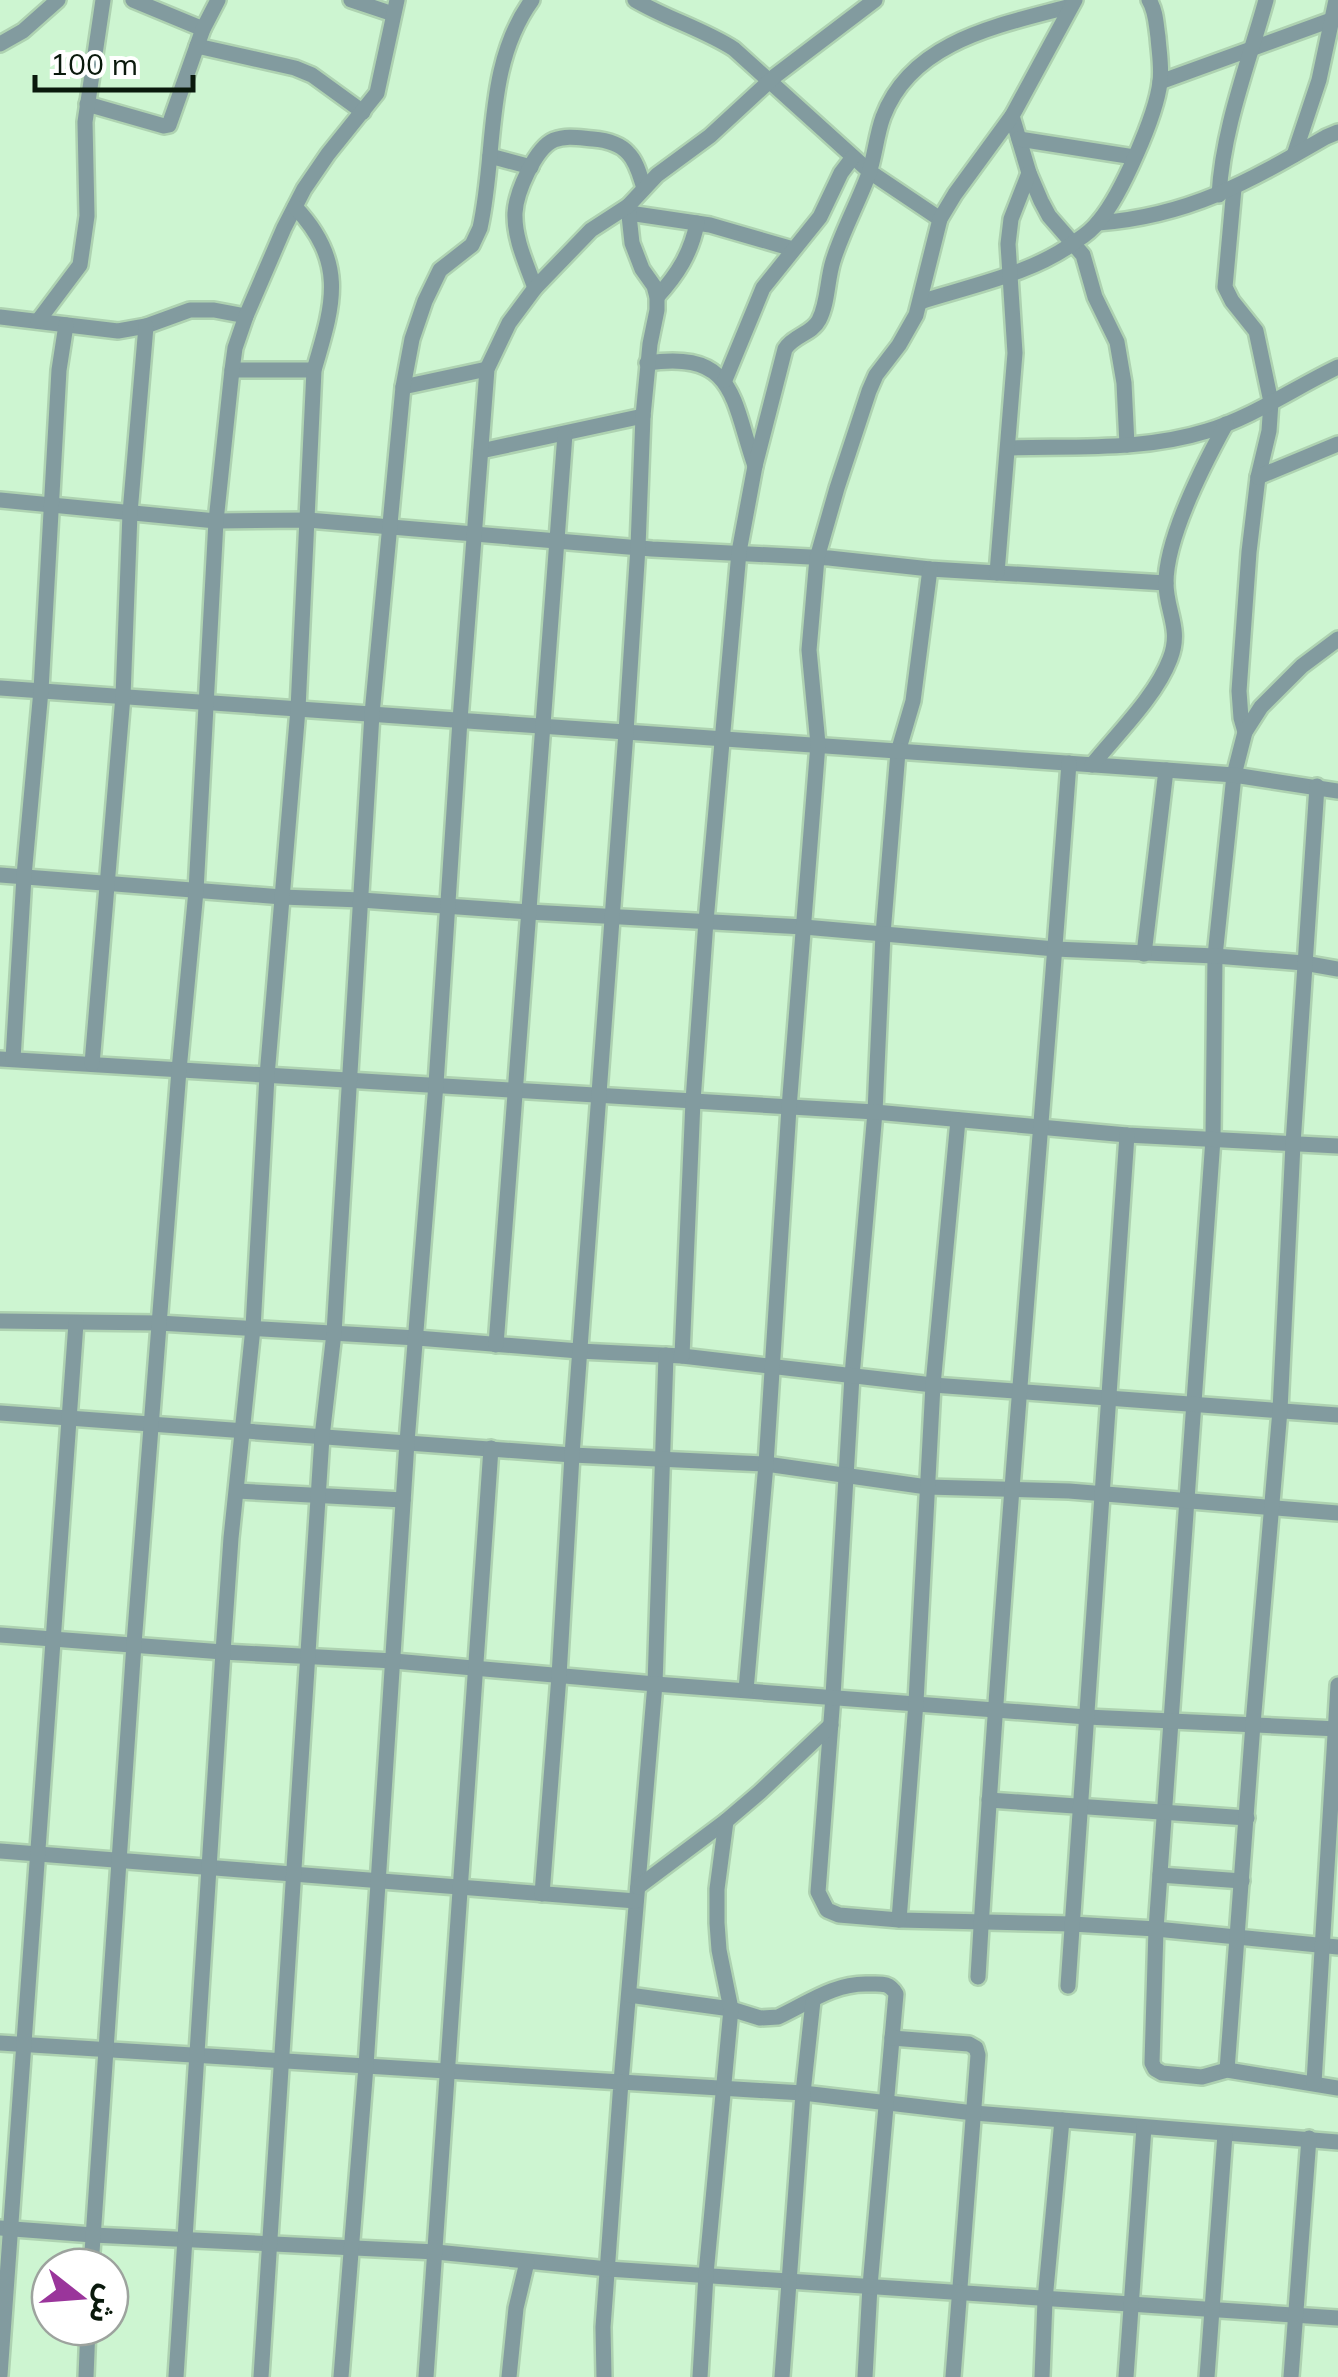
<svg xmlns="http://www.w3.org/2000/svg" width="1338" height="2377" viewBox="0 0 1338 2377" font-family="Mulish,'Noto Sans Arabic',sans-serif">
	<rect width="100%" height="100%" fill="#cdf5d1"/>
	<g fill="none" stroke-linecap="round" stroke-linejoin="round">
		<defs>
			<g id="minor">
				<path d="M133,0l70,29"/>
				<path d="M351,0l42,14"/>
				<path d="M635,0c32,19 68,29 99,49l136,123 70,47"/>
				<path d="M0,44l23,-13 35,-31"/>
				<path d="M197,46l98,22 17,7 51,37"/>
				<path d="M1160,82l171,-62"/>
				<path d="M87,104l77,22 5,-1 34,-96 15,-29"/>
				<path d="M1012,116l17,57 12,28 8,15 34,39 12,42 22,45 7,41 3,62"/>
				<path d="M1019,139l115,18"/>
				<path d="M1294,155l25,-75 17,-80"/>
				<path d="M490,156l41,11"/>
				<path d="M1234,188l-9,99 7,14 24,30 15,71 -2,29 -11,46 -9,75 -10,139 2,27 4,14"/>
				<path d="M1219,195c4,-68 29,-130 47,-195"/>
				<path d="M629,213l81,12 83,24"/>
				<path d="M1098,223c92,-7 150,-41 228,-86l12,-5"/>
				<path d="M535,288c-8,-23 -21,-49 -20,-75 1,-20 20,-65 39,-73 13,-5 26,-2 39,-1 13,1 26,4 35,14 9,9 12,23 16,35"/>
				<path d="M657,297c21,-23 34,-44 40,-74"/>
				<path d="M920,302c50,-16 115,-29 156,-61 8,-5 17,-12 23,-20 22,-26 57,-105 61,-139 2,-15 -1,-30 -2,-45 -2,-13 -2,-26 -9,-37"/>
				<path d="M0,317l118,14 28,-5 44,-16h24l32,6"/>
				<path d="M38,321l42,-56 7,-49 -2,-94 18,-122"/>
				<path d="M647,363c89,-13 85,37 108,103"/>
				<path d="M232,370h82"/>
				<path d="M725,380l38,-92 57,-71 21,-44 12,-16"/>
				<path d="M403,387l84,-18"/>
				<path d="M1008,448c66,-2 135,3 199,-17 46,-14 87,-43 131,-64"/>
				<path d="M481,451l162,-35"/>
				<path d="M1258,477l80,-33"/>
				<path d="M0,500l216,21 92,-1 344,29 177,9 101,11 236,14"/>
				<path d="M930,569l-17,132 -15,51 -15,182 -8,178 -23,264 -19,320 -15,196 9,18 12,5 60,5 173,4 84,5 182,18"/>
				<path d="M997,573l18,-220 -7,-109 3,-25 18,-46"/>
				<path d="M1338,639l-36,27 -41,41 -16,25 -11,43 -19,181 -2,183 -57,790 -4,134 3,6 7,4 40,4 25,-7 111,18"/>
				<path d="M0,688l1166,82 68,5 104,16"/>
				<path d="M1092,765c26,-32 64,-69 78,-106 12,-30 -4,-48 -4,-76 0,-46 38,-119 60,-159"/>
				<path d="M0,875l282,22 79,3 168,12 275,15 251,22 160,7 89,7 34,6"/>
				<path d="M1144,954l22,-184"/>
				<path d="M0,1059l875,53 252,23 211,11"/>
				<path d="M13,1059l11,-183 17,-186 18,-320 7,-45"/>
				<path d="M92,1064l31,-368 7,-183 16,-187"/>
				<path d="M0,1321l159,2 258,15 162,13 103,5 251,29 405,30"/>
				<path d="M496,1345l69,-911"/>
				<path d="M666,1355l-11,329 -34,398 182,11 171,20 364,29"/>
				<path d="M682,1356l11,-255 13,-180 33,-369 16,-86 30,-117c9,-14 27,-15 34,-29 9,-17 8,-40 14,-59 9,-29 24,-56 35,-85 7,-19 8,-40 15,-59 29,-77 118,-92 188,-111"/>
				<path d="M0,1413l572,42 194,9 161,23 142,4 269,22"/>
				<path d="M237,1491l166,9"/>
				<path d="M0,1635l223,17 171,9 261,23 432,33 251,12"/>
				<path d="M746,1690l20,-226 23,-356 29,-364 -9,-94 8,-92 20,-70 32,-97 7,-16 23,-30 17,-30 24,-96 15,-25 57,-78 63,-116"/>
				<path d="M989,1800l258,18"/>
				<path d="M0,1851l636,50"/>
				<path d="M1160,1875l82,6"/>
				<path d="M638,1887l88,-66 34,-29 71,-67"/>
				<path d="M542,1894l17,-218 13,-221 54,-723 12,-185 5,-131 7,-72 7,-34v-13l-3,-11 -12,-17 -10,-26 -4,-37"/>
				<path d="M899,1920l17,-218 17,-317 25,-265"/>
				<path d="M978,1977c24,-405 61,-809 91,-1214"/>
				<path d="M1068,1986l59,-851"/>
				<path d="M629,1995l102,14 29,9 18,-1c30,-14 56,-34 90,-33 13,0 21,-2 28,10l-26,292 -5,91"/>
				<path d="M892,2038l77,6 7,4 2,7 -25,322"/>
				<path d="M0,2043l621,39 -18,245 1,50"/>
				<path d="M1227,2070l26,-346 27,-314 13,-266 24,-358"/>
				<path d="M1314,2083l24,-398"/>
				<path d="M0,2228l93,7 343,17 172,17 730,49"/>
				<path d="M91,2267l43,-623 45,-574 17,-179 20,-370 16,-151 3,-22 11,-32 38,-88 20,-39 24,-35 49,-61 20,-93"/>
				<path d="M0,2375l76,-1052"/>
				<path d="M86,2377l2,-50"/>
				<path d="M176,2377l47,-725 8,-114 22,-210 14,-252 31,-367 16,-339c19,-65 34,-107 -19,-163"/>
				<path d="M261,2377l61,-940 12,-104 38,-619 31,-327 9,-48 13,-38 15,-31 32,-25 8,-17c17,-76 4,-162 52,-228"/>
				<path d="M341,2377l25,-311 41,-624 29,-358 24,-364 27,-351 22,-46 26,-35 56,-58 37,-24 29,-31 53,-39 65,-60 100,-76"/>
				<path d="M426,2377l65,-929"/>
				<path d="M509,2377l7,-69 11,-46"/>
				<path d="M700,2377l6,-103 25,-265 -12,-59 -2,-27v-34l9,-68"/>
				<path d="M782,2377l21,-284 10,-92"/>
				<path d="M1042,2377l3,-77 17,-180"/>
				<path d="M1126,2377l18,-250"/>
				<path d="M1207,2377l18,-243"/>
				<path d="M1291,2377l18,-239"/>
			</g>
		</defs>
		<!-- minor casing -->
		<use href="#minor" stroke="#aed2b1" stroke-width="20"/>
		<!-- minor -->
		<use href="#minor" stroke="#829b9f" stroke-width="15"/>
	</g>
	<!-- north arrow -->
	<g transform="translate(80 2297) rotate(107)"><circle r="48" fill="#ffffff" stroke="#9da39e" stroke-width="2.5"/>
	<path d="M0-8L18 38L0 25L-18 38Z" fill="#9a359b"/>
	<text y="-15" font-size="28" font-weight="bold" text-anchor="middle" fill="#0a190c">ش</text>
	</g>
	<!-- scale -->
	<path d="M35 75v15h158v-15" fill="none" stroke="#0a190c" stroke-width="5"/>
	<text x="50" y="75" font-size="30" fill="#0a190c" stroke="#ffffff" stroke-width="8" paint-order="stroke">100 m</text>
</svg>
